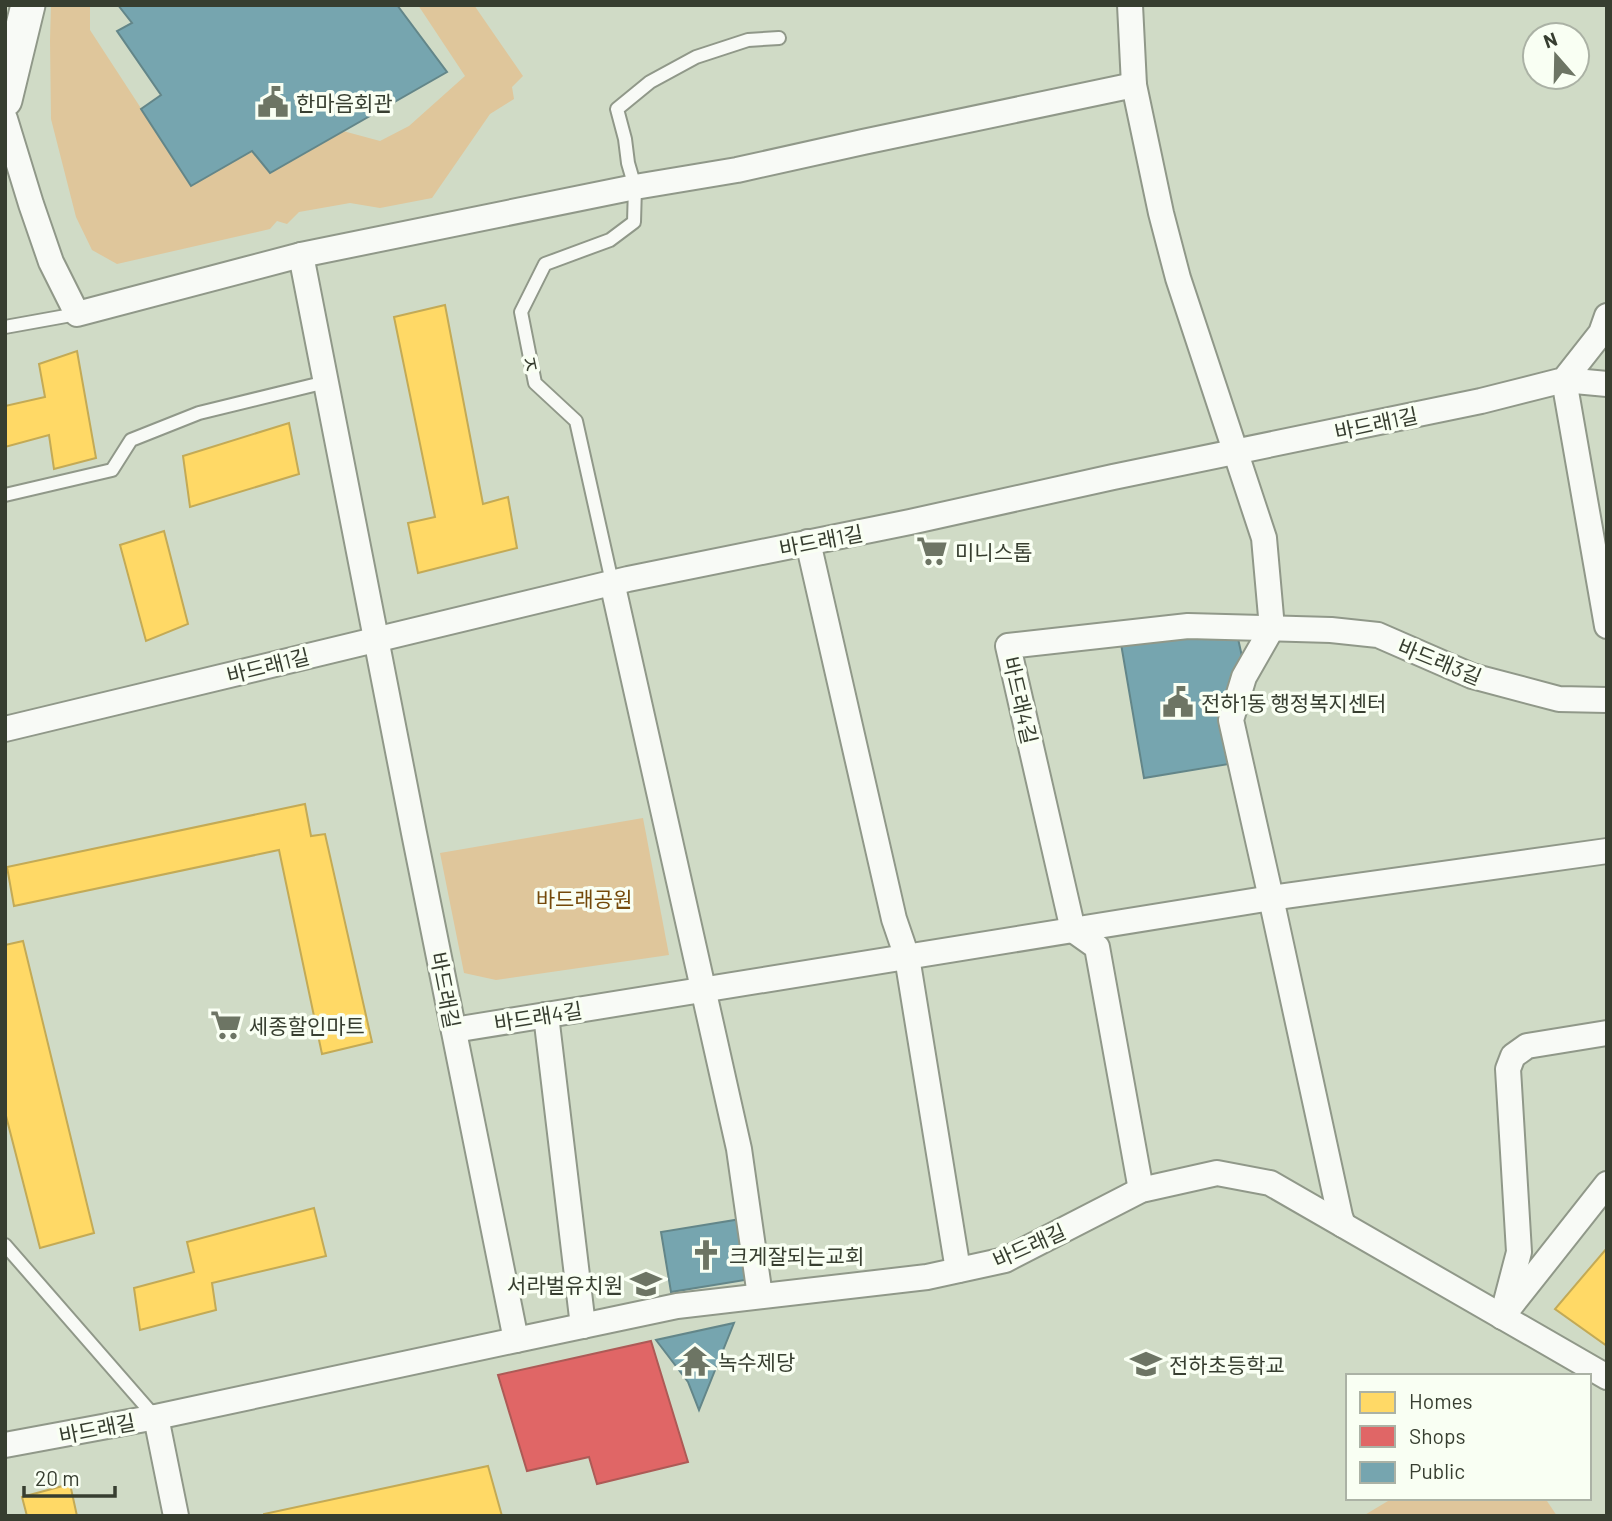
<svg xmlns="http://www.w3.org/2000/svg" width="1612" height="1521" viewBox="0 0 1612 1521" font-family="Barlow,'Noto Sans KR',sans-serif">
	<rect width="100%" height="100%" fill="#d0dbc6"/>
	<!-- green -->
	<g fill="#dfc69b">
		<path d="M51,5h39v25l101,155 61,-34 18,21 73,-41 37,10 29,-15 56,-50 -47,-71h56l49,71 -11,11 2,12 -24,15 -58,84 -52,10 -30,-5 -51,9 -12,12 -10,-3 -7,8 -153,35 -25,-14 -16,-33 -25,-98 -1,-79z"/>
		<path d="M643,818l26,137 -173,25 -32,-7 -24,-120z"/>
		<path d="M1393,1498h152l12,18h-194z"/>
	</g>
	<!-- homes -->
	<g fill="#ffd966" stroke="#c3aa56" stroke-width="2">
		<path d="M445,305l38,199 25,-7 9,51 -99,25 -10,-50 27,-6 -41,-200z"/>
		<path d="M77,351l19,107 -42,11 -5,-34 -44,12v-41l40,-9 -6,-33z"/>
		<path d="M289,423l10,51 -109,33 -7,-51z"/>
		<path d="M164,531l24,93 -42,17 -26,-96z"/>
		<path d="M305,804l6,32 14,-2 47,208 -50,12 -43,-204 -265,56 -7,-39z"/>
		<path d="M23,941l71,292 -54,15 -35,-136v-167z"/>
		<path d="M314,1208l12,48 -114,27 4,27 -76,20 -6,-42 60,-16 -7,-30z"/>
		<path d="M1607,1248v98l-52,-37z"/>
		<path d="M488,1466l14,50h-238v-2z"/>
		<path d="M70,1484l7,32h-50l-5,-19z"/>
	</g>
	<!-- shops -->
	<path fill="#e06666" stroke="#ad5a56" stroke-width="2" d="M651,1341l37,121 -91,22 -8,-27 -62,14 -29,-96z"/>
	<!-- public -->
	<g fill="#76a5af" stroke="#638689" stroke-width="2">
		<path d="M118,5h279l50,67 -177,101 -18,-22 -61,35 -50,-77 20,-14 -44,-64 15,-8z"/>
		<path d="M1237,634l6,27 -14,103 -85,14 -24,-140z"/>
		<path d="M741,1219l10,60 -80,13 -10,-60z"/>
		<path d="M734,1323l-35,87 -11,-28 -32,-42z"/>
	</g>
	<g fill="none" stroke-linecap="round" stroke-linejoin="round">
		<defs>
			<g id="service">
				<path d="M5,327l72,-13"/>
				<path d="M5,495l107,-25 19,-30 68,-27 127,-31"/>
				<path d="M612,582l-36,-161 -41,-38 -14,-71 24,-48 65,-24 24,-18 1,-35 -7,-24 -3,-24 -8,-30 33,-27 46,-25 52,-17 31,-2"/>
				<path d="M5,1245l150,172"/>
			</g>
			<g id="minor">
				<path d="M1130,5l4,80"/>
				<path d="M5,119l26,85 20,58 26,52 224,-59 334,-68 102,-17 126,-28 271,-57 27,128 17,65 86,260 8,90 -28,49 -13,43 40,178 69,318 3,9"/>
				<path d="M1607,384l-43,-4 43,246"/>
				<path d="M808,542l86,377 13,38 51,313"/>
				<path d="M612,582l127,567 21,147"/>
				<path d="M5,729l623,-150 282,-57 203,-45 368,-76 83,-21 37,-47 6,-17"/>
				<path d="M1073,930l-65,-284 180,-20 143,4 47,5 94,41 87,23 48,1"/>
				<path d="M1073,930l24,17 44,243"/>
				<path d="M546,1015l37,311"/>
				<path d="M454,1030l817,-132 336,-47"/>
				<path d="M1509,1308l98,-124"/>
				<path d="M1502,1317l17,-65 -11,-183 5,-13 14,-10 80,-13"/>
				<path d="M516,1340l161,-34 250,-29 78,-17 136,-70 76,-17 53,10 337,194"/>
				<path d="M156,1417l20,99"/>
				<path d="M5,1445l151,-28 360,-77 -102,-507 -113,-578"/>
			</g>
			<path id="secondary" d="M5,100l23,-95"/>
		</defs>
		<!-- service casing -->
		<use href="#service" stroke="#909889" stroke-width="16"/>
		<!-- minor casing -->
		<use href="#minor" stroke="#909889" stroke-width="28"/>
		<!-- secondary casing -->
		<use href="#secondary" stroke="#909889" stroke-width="37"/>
		<!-- service -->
		<use href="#service" stroke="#f8faf6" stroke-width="12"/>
		<!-- minor -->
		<use href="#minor" stroke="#f8faf6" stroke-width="24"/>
		<!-- secondary -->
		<use href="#secondary" stroke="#f8faf6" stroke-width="33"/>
	</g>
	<!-- icons -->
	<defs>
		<symbol id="civic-bare" viewBox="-9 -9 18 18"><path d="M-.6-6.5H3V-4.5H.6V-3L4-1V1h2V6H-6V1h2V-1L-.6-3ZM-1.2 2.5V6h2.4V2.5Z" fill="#6d7564" stroke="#f9fff3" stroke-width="2.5" paint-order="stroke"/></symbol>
		<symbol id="supermarket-bare" viewBox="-9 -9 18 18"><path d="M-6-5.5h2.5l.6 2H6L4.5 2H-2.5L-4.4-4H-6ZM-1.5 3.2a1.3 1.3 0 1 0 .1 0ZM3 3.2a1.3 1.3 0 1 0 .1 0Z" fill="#6d7564" stroke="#f9fff3" stroke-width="2.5" paint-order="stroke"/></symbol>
		<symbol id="church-bare" viewBox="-9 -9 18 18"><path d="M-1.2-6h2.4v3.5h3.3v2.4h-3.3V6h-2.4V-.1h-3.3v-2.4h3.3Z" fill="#6d7564" stroke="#f9fff3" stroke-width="2.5" paint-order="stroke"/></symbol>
		<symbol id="school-bare" viewBox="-9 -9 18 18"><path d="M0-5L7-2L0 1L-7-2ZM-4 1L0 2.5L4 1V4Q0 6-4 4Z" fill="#6d7564" stroke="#f9fff3" stroke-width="2.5" paint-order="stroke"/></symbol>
		<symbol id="temple-bare" viewBox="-9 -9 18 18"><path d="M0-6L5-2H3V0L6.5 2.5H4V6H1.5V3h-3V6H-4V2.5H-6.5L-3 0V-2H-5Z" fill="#6d7564" stroke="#f9fff3" stroke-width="2.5" paint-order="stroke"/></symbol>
	</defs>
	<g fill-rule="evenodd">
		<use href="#civic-bare" x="251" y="80" width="44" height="44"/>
		<use href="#supermarket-bare" x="910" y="529" width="44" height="44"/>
		<use href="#civic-bare" x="1156" y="680" width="44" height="44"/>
		<use href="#supermarket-bare" x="204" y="1003" width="44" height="44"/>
		<use href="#church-bare" x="684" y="1233" width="44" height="44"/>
		<use href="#school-bare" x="624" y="1262" width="44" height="44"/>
		<use href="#temple-bare" x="673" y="1339" width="44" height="44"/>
		<use href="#school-bare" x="1124" y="1342" width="44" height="44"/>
	</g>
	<g text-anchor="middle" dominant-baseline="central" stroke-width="7" stroke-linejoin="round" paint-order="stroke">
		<!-- poi labels -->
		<g font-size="21" fill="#373e30" stroke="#f9fff3" text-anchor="start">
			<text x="296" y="102">한마음회관</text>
			<text x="955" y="551">미니스톱</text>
			<text x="1201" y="702">전하1동 행정복지센터</text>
			<text x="249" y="1025">세종할인마트</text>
			<text x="729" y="1255">크게잘되는교회</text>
			<text x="623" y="1284" text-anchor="end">서라벌유치원</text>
			<text x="718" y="1361">녹수제당</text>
			<text x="1169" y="1364">전하초등학교</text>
		</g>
		<!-- street labels -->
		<g font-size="21" fill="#373e30" stroke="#f9fff3">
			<text transform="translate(531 364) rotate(78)">ㅈ</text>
			<text transform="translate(1376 423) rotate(-12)">바드래1길</text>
			<text transform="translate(821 540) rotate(-11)">바드래1길</text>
			<text transform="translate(1440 661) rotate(22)">바드래3길</text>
			<text transform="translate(268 665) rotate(-14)">바드래1길</text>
			<text transform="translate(1021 700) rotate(77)">바드래4길</text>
			<text transform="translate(446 990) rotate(79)">바드래길</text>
			<text transform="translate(538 1016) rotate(-9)">바드래4길</text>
			<text transform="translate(1029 1245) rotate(-24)">바드래길</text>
			<text transform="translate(97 1428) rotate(-11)">바드래길</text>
		</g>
		<!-- park labels -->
		<g font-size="21" fill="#74490a" stroke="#f9fff3">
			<text x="584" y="898">바드래공원</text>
		</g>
	</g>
	<!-- border -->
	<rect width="1612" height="1521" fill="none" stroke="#373e30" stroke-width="14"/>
	<!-- legend -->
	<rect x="1346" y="1374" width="245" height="126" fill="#f9fff3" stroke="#abb2a5" stroke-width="2"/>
	<rect x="1360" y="1392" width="35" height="21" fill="#ffd966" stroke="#abb2a5" stroke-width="2"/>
	<text x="1409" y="1409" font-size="21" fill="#373e30">Homes</text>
	<rect x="1360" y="1426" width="35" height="21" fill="#e06666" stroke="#abb2a5" stroke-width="2"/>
	<text x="1409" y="1444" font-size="21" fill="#373e30">Shops</text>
	<rect x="1360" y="1462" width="35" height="21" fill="#76a5af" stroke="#abb2a5" stroke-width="2"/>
	<text x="1409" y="1479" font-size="21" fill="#373e30">Public</text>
	<!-- north arrow -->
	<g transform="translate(1556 56) rotate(340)"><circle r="33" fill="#f9fff3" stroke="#abb2a5" stroke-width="2"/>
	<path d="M0-5L12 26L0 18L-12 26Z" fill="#6d7564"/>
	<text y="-10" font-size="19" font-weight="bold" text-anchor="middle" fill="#373e30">N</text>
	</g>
	<!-- scale -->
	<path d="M24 1486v10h91v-10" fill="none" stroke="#373e30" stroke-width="3.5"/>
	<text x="35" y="1486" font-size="21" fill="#373e30" stroke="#f9fff3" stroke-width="5" paint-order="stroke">20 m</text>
</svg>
